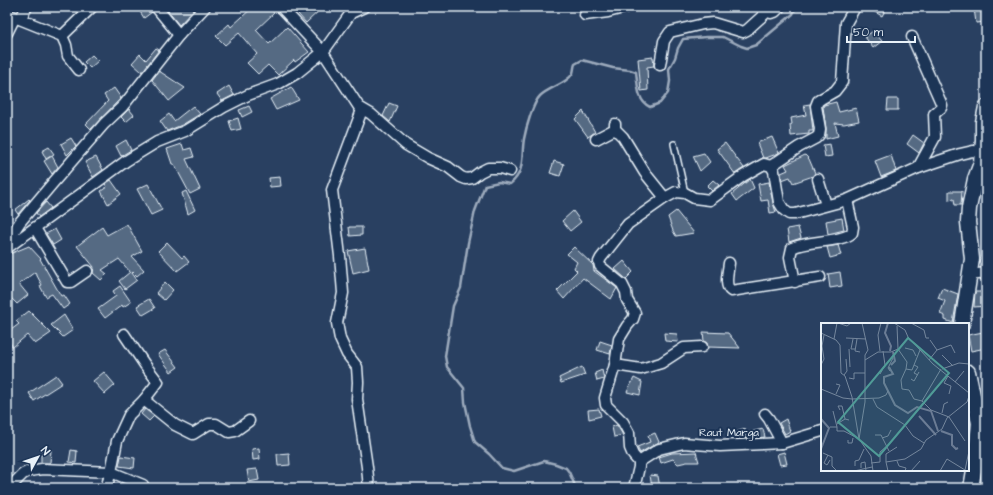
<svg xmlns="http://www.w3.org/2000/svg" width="993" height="495" viewBox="0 0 993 495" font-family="'Architects Daughter',sans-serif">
	<rect width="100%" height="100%" fill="#294061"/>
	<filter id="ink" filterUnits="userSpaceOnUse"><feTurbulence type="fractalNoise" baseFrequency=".025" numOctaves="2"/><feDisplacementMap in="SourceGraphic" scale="8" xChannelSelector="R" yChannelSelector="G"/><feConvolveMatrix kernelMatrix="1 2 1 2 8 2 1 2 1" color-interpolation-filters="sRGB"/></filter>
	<g filter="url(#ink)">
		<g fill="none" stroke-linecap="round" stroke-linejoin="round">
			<!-- stream -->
			<path stroke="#9dabbd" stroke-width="2.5" d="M576,488l-7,-16 -3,-4 -10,-4 -12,-3 -30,10 -12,-3 -13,-14 -14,-12 -5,-16 -5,-24 -1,-14 -17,-21 -2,-11 8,-50 8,-18 7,-45 7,-32 10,-26 14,-3 11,2c16,-13 11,-28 14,-45 2,-11 9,-36 16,-43 9,-9 27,-12 33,-23 1,-3 1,-7 2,-9l7,-4 31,8 17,2 6,2c2,13 1,29 14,35l10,-4 8,-10 2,-12 -1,-12 6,-11 3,-10 5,-9 23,-2h17l18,9 6,2 9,-3 37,-31 3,-7"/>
		</g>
		<!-- building -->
		<g fill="#556a83" stroke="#e8f1f8">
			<path d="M143,7h7l2,5 -8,6 -5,-8z"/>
			<path d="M170,7h26l-17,18 -12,-15z"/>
			<path d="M253,7h16l5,6 -18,17 13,14 18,-17 22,25 -14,10 -1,-2 -16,15 -10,-10 -10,9 -11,-11 10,-9 -18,-21 -14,12 -9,-9 13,-12 2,3z"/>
			<path d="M304,7h19l-17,16 -8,-9z"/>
			<path d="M866,7h21l-5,9z"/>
			<path d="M980,7h6v15l-10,1 -2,-15z"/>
			<path d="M873,31l9,10 -9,7 -8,-11z"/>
			<path d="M156,48l3,2 -17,22 -10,-9 8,-9 6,6z"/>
			<path d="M92,55l6,6 -8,7 -6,-6z"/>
			<path d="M653,57l1,9 -7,1 1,23 -7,1 -3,-32z"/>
			<path d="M159,71l26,17 -16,13 -17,-21z"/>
			<path d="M229,86l5,9 -12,6 -5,-7z"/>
			<path d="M291,87l8,13 -23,10 -6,-11z"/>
			<path d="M114,88l7,10 -30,31 -5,-5 22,-23 -4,-6z"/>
			<path d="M888,99h10v11h-11z"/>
			<path d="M836,102l3,10 17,-4 3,13 -15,3 -9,-1 3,13 -12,3v-11l-3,-21 1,-2z"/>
			<path d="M389,103l8,3 -7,16 -7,-6z"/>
			<path d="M810,104l3,27h-4v3l-18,2 -1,-11 2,-1 -1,-6 15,-3 -2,-10z"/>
			<path d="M193,106l7,8 -18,11 -15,6 -7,-10 9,-7 5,7z"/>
			<path d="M249,106l3,6 -10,5 -3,-7z"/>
			<path d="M129,109l5,6 -8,7 -5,-5z"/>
			<path d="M583,111l12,21 -7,5 -13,-18z"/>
			<path d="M238,118l3,11 -9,2 -3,-10z"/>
			<path d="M913,135l11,8 -5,10 -12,-9z"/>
			<path d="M772,137l7,16 -13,5h-3l-6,-15z"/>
			<path d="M71,138l5,8 -9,9 -6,-11z"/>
			<path d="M126,140l5,10 -10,6 -5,-10z"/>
			<path d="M725,143l19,25 -9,6 -18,-25z"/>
			<path d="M182,144l2,6 7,-2 3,9 -8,2 14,30 -10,5 -16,-30h-2l-5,-15z"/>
			<path d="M830,144l2,12 -7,1 -2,-12z"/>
			<path d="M49,147l5,7 -8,5 -4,-8z"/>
			<path d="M704,153l6,9 -10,9 -7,-15z"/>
			<path d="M805,155l4,4 6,14 -2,3 -20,7 -3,-6 -8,3 -1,-7 7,-3 -3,-5z"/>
			<path d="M891,155l5,16 -15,6 -6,-16z"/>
			<path d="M52,156l6,11 -6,7 -8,-13z"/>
			<path d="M96,157l7,13 -10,7 -8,-15z"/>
			<path d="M554,161l10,3 -4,12 -10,-3z"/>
			<path d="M280,177l1,9 -11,1 -1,-9z"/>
			<path d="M750,179l4,9 -17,13 -5,-7z"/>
			<path d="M111,180l10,14 -13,10 -7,-13 6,-4 -2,-3z"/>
			<path d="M713,180l6,5 -7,6 -5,-5z"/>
			<path d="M769,182l4,21 3,9 -6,1 -2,-13 -7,1 -3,-17z"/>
			<path d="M148,184l14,26 -11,5 -14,-26z"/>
			<path d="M186,191l9,19 -7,4 -6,-21z"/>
			<path d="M949,191h13l-1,14h-6l-1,-6 -5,1z"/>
			<path d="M29,199l1,1 -12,14 -3,-4z"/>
			<path d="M46,202l5,6 -12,9 -3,-4z"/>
			<path d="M573,211l8,11 -11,9 -8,-10z"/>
			<path d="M676,211l18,22 -18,3 -3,-5 -5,-14z"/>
			<path d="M842,218l2,12 -16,4 -2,-13z"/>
			<path d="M127,224l15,27 -10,6 12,13 -7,6 -4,-4 -1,1 5,7 -12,9 -6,-8 11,-9 -11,-13 -17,11 5,4 -6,6 -8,-7 1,-6 -17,-21 25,-19 5,8z"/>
			<path d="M349,227h13v8l-12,1z"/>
			<path d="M798,227l3,11 -12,4 -2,-13z"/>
			<path d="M55,229l6,11 -8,5 -7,-11z"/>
			<path d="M167,242l15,16 2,-2 5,6 -12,9 -19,-20z"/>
			<path d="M838,245l3,10 -11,3 -3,-11z"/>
			<path d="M29,246l12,13h-1l21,37 3,-1 6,9 -7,5 -11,-15 -6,3 -6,-11 2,-1 -7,-13 -16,12 9,11 -11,9 -10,-10v-39z"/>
			<path d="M574,247l19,18 1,6 23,17 -6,11 -28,-21 -19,21 -7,-8 20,-20 -3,-3 3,-6 -10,-8z"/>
			<path d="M365,248l4,21 -16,4 -5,-22z"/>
			<path d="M624,261l9,11 -7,7 -11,-10z"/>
			<path d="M840,272l2,14 -12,2 -2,-14z"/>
			<path d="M165,282l8,8 -9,10 -8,-7z"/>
			<path d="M120,286l11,16 -8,5 -1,-2 -17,13 -7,-9 18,-13 -3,-5z"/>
			<path d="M942,288l16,6 -5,29 -8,-3v-4l-5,-2 5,-13 -7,-3z"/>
			<path d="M975,292h11v14l-12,1z"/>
			<path d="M149,299l6,9 -12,7 -6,-9z"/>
			<path d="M29,311l22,22 -16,11 -8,-9 -14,12 -6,-8v-6l12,-9 -3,-3z"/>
			<path d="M64,315l9,15 -10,7 -12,-12z"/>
			<path d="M703,332l25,1 12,15 -32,-1 -1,-4 -3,-2z"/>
			<path d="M983,332l3,16 -15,3 -3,-16z"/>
			<path d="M664,333l13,1 1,8 -13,-1z"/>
			<path d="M600,341l12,4 -2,9 -13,-4z"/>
			<path d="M165,350l13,17 -7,5 -13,-18z"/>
			<path d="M582,367l3,8 -24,8 -2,-5z"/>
			<path d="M602,370l2,9 -7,2 -2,-8z"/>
			<path d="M104,372l11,13 -10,9 -12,-13z"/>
			<path d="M56,375l6,8 -28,18 -5,-8z"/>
			<path d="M634,378l8,4 -2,13 -13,-3z"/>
			<path d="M145,409l9,7 -5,5 -8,-7z"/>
			<path d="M599,409l2,7 -12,3 -1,-9z"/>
			<path d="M786,419l4,12 -5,3 -6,-11z"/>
			<path d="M617,425l6,10 -9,2 -2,-10z"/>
			<path d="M745,429l1,4 17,-4 2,8 -7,1 -12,-5 1,5 -11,1v-7z"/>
			<path d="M655,433l4,9 -19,11 -3,-6 13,-5 -2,-6z"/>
			<path d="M259,448l1,11 -7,1 -1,-11z"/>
			<path d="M41,449l10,1 -1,13h-9z"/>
			<path d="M71,450l6,1 -1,12 -7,-1z"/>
			<path d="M696,452l3,10h-12l-9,2 -5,-5 -12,4 -2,-6 13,-4z"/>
			<path d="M784,452l3,12 -7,1 -3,-11z"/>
			<path d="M289,453l1,12 -12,1 -1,-12z"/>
			<path d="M121,456l14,2 -1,10 -15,-2z"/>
			<path d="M257,469l2,11 -10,2 -2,-12z"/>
			<path d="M650,475l8,1 2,12h-8z"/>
		</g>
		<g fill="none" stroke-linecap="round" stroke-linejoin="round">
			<defs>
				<path id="service" d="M674,144l11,49"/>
				<g id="minor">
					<path d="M156,7l23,28"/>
					<path d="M281,7l42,45 36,55 12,7 35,31 22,13 20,9 13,10 5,2 6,-1 8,-6 8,-4h12l10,3"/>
					<path d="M764,7l7,6 4,-1 5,-5"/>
					<path d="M7,14l55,22 4,9 2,11 11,14"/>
					<path d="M585,15l23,-3 19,-5"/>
					<path d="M20,19l7,-12"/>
					<path d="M7,33l8,-16"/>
					<path d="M62,36l30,-29"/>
					<path d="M912,37l30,68 -1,3 -7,6 1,23 -17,31"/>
					<path d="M660,65l4,-24 6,-9 33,-8 10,-1 30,9 4,-2 21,-19"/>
					<path d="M362,110l-30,80 8,66 3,37 -6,30 3,16 7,15 10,13 1,15 -1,17 10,68 2,21"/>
					<path d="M615,124v5l8,8 22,36 20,25"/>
					<path d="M596,139l19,-10"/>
					<path d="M771,166l28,-19 17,-9 3,-3 1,-6 -4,-23 2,-5 3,-2 14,-8 7,-9 4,-59 9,-16"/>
					<path d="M818,179l8,26"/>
					<path d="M975,179l11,1"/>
					<path d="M35,228l32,54h4l16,-11"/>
					<path d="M7,242l13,-20 32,-38 52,-60 19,-18 56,-71 26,-28"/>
					<path d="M7,248l119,-87 31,-19 28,-11 39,-24 24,-12 30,-11 19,-11 26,-21 28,-39 13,-6"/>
					<path d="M729,263c-1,9 -5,23 2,28l89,-14"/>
					<path d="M970,275l16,-2"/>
					<path d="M795,282l-5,-25 2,-9c15,-8 49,-5 60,-15l1,-6 -6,-27"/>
					<path d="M615,365l26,4 20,-6 23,-15 18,-1"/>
					<path d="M144,400l31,25 18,9 16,-10h7l13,8 6,-1 14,-10"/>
					<path d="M765,414l4,5 13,24"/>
					<path d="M639,462l20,-13 25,-6 36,3 62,-3 40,-12"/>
					<path d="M9,488l14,-14 6,-3 13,-2 69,3 32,13"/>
					<path d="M106,488l5,-16 6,-31 12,-26 15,-15 14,-18 -13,-17 -21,-31"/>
					<path d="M634,488l5,-21v-5l-6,-7 -3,-7 -1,-15 -6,-11 -17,-17 -1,-7 10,-33 4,-26 8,-13 6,-7 2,-6 -8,-13 -1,-8 -4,-8 -22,-18 -1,-4 2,-4 27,-34 37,-26 11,-6 9,1 9,5 16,2 33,-24 21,-12 7,2 3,5 5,31 5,8 5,4h6l52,-14 71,-32 42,-14 13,-3 9,1"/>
				</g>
				<g id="secondary">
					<path d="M962,324l10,-65 -4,-37 1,-14 6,-29 6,-16 2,-23v-18l3,-15"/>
					<path d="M968,372l11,51 -4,42 -4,23"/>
				</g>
			</defs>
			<!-- service casing -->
			<use href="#service" stroke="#e8f1f8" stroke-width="8"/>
			<!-- minor casing -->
			<use href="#minor" stroke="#e8f1f8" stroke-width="13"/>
			<!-- secondary casing -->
			<use href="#secondary" stroke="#e8f1f8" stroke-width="17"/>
			<!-- service -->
			<use href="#service" stroke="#1d3557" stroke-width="5"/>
			<!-- minor -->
			<use href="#minor" stroke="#1d3557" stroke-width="10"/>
			<!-- secondary -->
			<use href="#secondary" stroke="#1d3557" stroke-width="14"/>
		</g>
	</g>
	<g text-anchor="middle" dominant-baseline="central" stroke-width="4" stroke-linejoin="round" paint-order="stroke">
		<!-- street labels -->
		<g font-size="11" fill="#e8f1f8" stroke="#1d3557">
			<text x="729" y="432">Raut Marga</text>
		</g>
	</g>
	<!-- overview -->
	<g transform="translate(821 323)">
		<rect width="148" height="148" fill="#294061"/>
		<path fill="none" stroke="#6b7c95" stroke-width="2" d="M67,0l-3,10 6,13 -1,5M70,42l4,-4 -2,-9M68,44l4,7 -9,3v6l11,22 13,8 9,-6 14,4 7,20M98,93l17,19M0,96l8,9 -8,21M120,108l11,4v10l4,4 2,-1"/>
		<path fill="none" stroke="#75879d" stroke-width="1" d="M17,0l9,3 4,-3M41,0l6,27 -3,5v47l-6,37 12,17 2,15M73,0l11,7 3,7 25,27 36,29M90,0l13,7 2,8h3M76,3l1,23 9,13 -1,7M0,10l15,7 4,5 1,28 4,3 7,21 7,42 -15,-8h-7v-4h-7M25,15l20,1M13,16l3,-16M32,16l-2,10h4M36,16l-2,12 5,1M109,17l7,10 14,-5 4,8M84,25l8,2 3,6M28,26l1,18M99,27l-8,20 -6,-1 -5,11 1,9 7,1 5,9 8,2 9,9 18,7 16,24M59,28l-2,-16 3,-12M121,32l11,11M44,37l13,-8h13l7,-3M108,37l8,-10M0,42l3,-6 -2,-13 2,-11M93,42l4,2 -4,6 4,2M121,46l17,-6 10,1M69,48l-2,-3 5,-10M59,51l5,-9 -2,-14M23,52l3,-4 -1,-12M127,53l-4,7 7,3 -2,8M28,55l5,1v-6h11M90,56l3,2 5,-9M134,59l9,-11M15,61l4,1 -4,9M0,66l22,9 9,1 27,-1 7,-3 2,-4M52,76l4,8 28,18 8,11 11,7M101,78l19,-32M19,87l-2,-4h4l3,13M12,88l4,16M121,90l2,-9 4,-2M16,101l8,-5 4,1M54,112h6l8,16M61,115l6,-2 3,-6M27,117v3h4l1,-5M2,130l9,4v9l5,5M7,132l-4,8 3,2 3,-5M76,138l2,5 7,2 -1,3M65,139v-8l11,-7M50,140l9,-1v-10l9,-8M34,143v-5l4,-1 5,-11M40,145v-5l4,-1 1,9M144,147l4,-19M33,148l18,-4M67,148l-2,-9 19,-3 16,-10 5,-9 16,-11 5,-11 20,-16 2,-6M90,148l9,-10M119,148l7,-12 18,11"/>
		<path fill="#509b97" fill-opacity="0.15" stroke="#509b97" stroke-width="2" d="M87,15l41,35 -70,83 -41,-34z"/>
		<rect width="148" height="148" fill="none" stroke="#e8f1f8" stroke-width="2"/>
	</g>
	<!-- margin -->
	<rect width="993" height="495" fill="none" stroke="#1d3557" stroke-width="24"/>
	<rect x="12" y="12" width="969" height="471" fill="none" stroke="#e8f1f8" stroke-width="1.5" filter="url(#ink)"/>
	<!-- north arrow -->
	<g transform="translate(38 457) rotate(50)" stroke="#1d3557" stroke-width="3" paint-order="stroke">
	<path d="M0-3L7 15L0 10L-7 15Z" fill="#e8f1f8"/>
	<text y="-6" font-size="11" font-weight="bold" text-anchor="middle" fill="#e8f1f8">N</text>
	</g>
	<!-- scale -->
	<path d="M847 36v6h68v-6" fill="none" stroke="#e8f1f8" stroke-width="2"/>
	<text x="853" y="36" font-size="12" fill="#e8f1f8" stroke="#1d3557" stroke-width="3" paint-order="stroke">50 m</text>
</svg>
